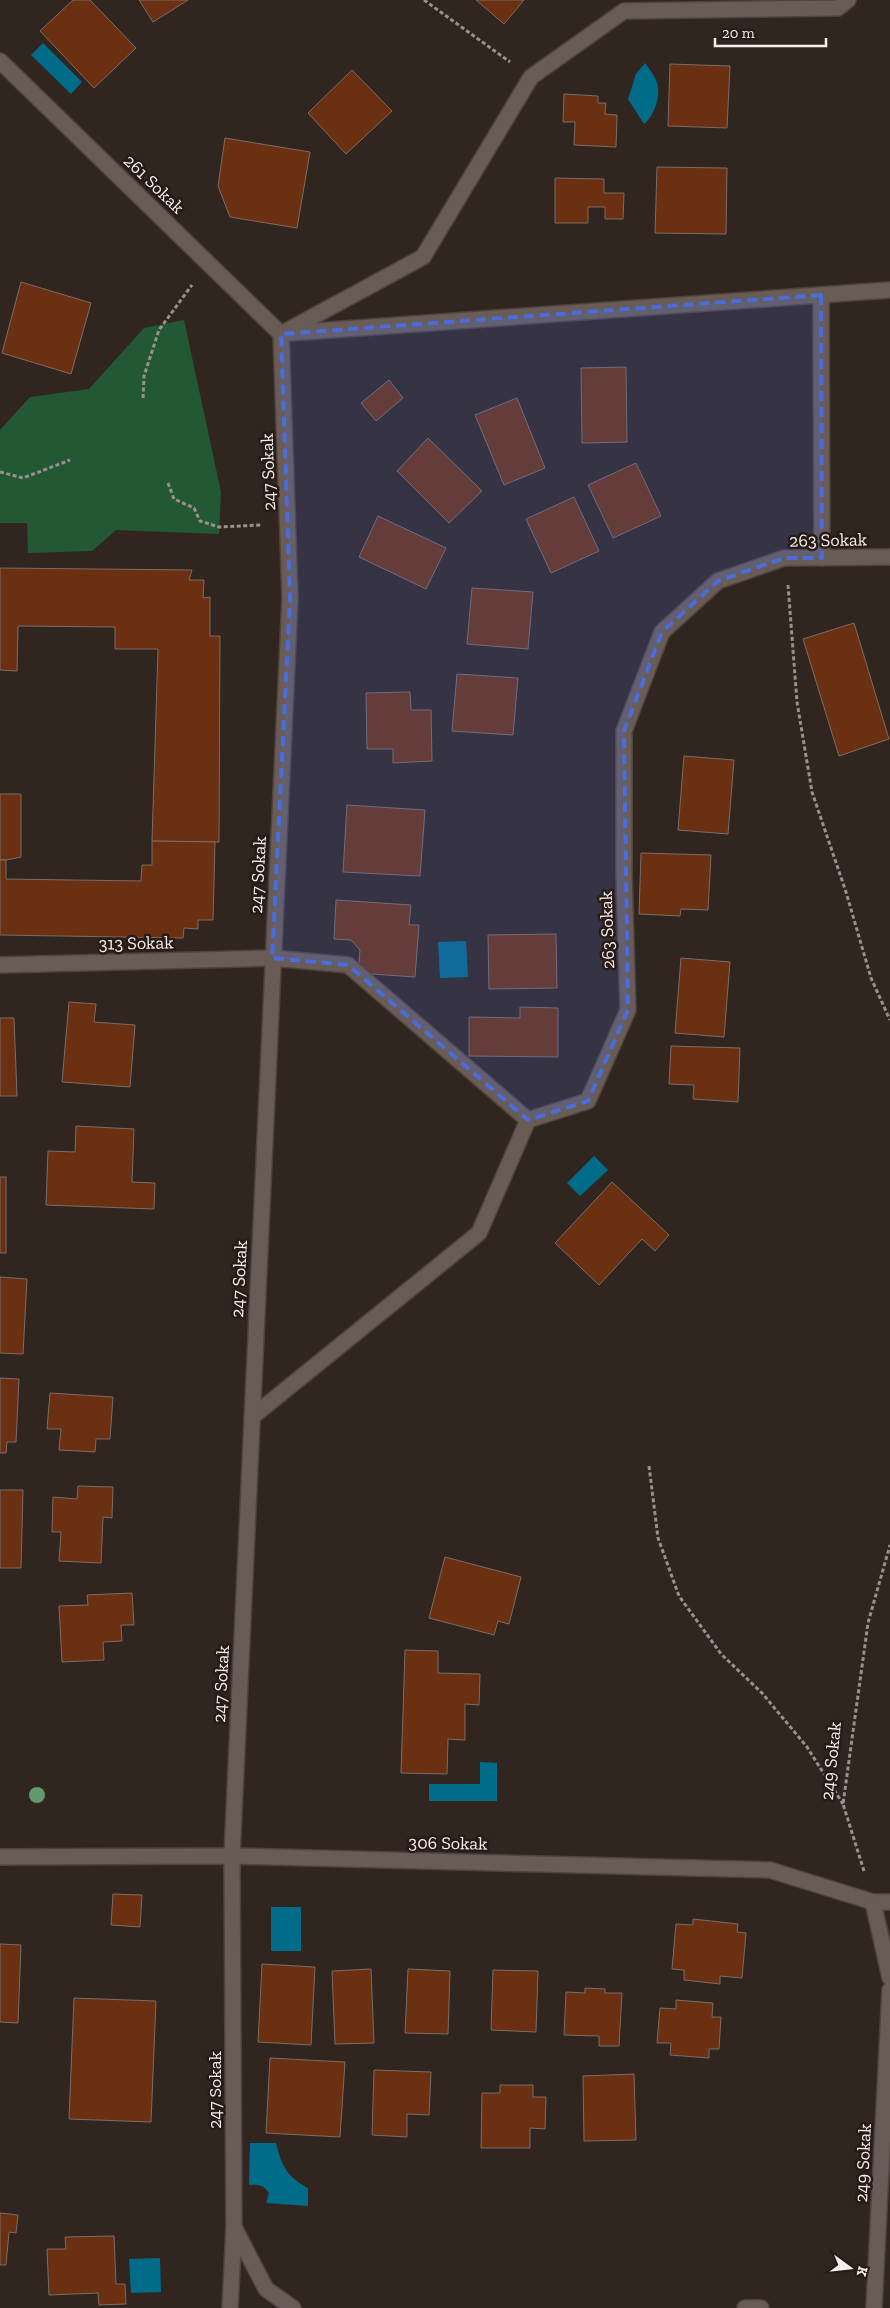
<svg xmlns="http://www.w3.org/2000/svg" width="890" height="2308" viewBox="0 0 890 2308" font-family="'Zilla Slab',serif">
	<rect width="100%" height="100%" fill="#312520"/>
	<!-- green -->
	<path fill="#235835" d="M184,320l37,172 -2,42 -103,-4 -24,21 -64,2 -1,-30h-27v-93l30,-33 59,-8 55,-61z"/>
	<!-- water -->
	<g fill="#006c8a">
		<path d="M43,43l39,39 -11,12 -40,-39z"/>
		<path d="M645,63c4,5 8,11 11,17 6,13 -1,35 -12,44l-16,-25 8,-25z"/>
		<path d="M466,941l2,36 -28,1 -2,-36z"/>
		<path d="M594,1156l14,14 -28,26 -13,-13z"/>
		<path d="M480,1762l17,1v38h-68v-17h51z"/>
		<rect x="271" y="1907" width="30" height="44"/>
		<path d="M250,2143h26c5,22 12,35 32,45v18l-42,-3 3,-10c-6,-8 -10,-9 -20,-8z"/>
		<path d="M160,2258l1,34 -30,1 -2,-34z"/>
	</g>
	<!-- building -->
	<g fill="#6b3011" stroke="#7b6d66">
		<path d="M73,0h17l46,48 -42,40 -54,-57z"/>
		<path d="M139,0h49l-35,22z"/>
		<path d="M476,0h48l-20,24z"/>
		<path d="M670,64l60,2 -3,62 -59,-2z"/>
		<path d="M352,70l40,41 -46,43 -38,-41z"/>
		<path d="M564,94l34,2v7h8l-1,11 12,1 -1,32 -42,-2 1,-23h-12z"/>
		<path d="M225,138l85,14 -13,76 -67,-11 -12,-31z"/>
		<path d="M657,167l70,1 -1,66 -71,-1z"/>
		<path d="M555,178l49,1v14h20l-1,26h-18v-12h-17v16h-33z"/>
		<path d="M21,282l70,21 -20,71 -69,-21z"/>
		<path d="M626,367l1,75 -45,1 -1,-75z"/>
		<path d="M389,380l14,18 -27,23 -15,-18z"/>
		<path d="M517,398l28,70 -41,17 -29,-70z"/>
		<path d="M428,438l54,53 -33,32 -52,-52z"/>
		<path d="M636,463l25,53 -48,22 -25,-53z"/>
		<path d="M574,497l25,54 -48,22 -25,-54z"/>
		<path d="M378,516l68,32 -20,41 -67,-32z"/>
		<path d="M0,568l192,2 -3,10h15l-1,18 7,-1v39h10l-1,206 -67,-1 6,-192h-43v-22l-97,-1 -1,45 -17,-1z"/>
		<path d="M472,588l61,4 -5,57 -61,-5z"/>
		<path d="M854,623l35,116 -50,17 -36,-117z"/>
		<path d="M457,674l61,4 -5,57 -61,-4z"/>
		<path d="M410,692l1,18h20l1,51 -39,2v-14h-26l-1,-56z"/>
		<path d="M684,756l50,4 -6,74 -50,-4z"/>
		<path d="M0,794h21v63l-15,3h-6z"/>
		<path d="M347,805l78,5 -5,66 -77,-4z"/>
		<path d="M152,841l63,1 -2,78h-15v9l-14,-1 -1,10 -183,-3v-75h6v19l135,2 1,-16h10z"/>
		<path d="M641,853l70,2 -3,55 -27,-1 -1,7 -41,-2z"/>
		<path d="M336,900l75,5 -2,20h10l-4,52 -57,-4 2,-23 -9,-10 -17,-1z"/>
		<path d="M556,934l1,54 -68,1 -1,-54z"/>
		<path d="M681,958l49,4 -6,75 -49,-4z"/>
		<path d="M69,1002l27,2 -2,18 41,3 -5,62 -68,-5z"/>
		<path d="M520,1007l38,1v49l-89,-1v-39l51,1z"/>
		<path d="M0,1018h14l3,78h-17z"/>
		<path d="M671,1046l69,2 -2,54 -45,-3 1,-14 -25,-1z"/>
		<path d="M76,1126l58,3 -2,53 23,1 -1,26 -108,-4 2,-54 27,1z"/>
		<rect x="0" y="1177" width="6" height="76"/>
		<path d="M612,1182l57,53 -14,16 -13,-12 -43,46 -44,-42z"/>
		<path d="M0,1277l27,2 -4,75 -23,-1z"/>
		<path d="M0,1378l19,1 -3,63h-9l-1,11h-6z"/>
		<path d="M50,1393l63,4 -3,42h-14l-1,13 -36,-2 2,-21h-14z"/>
		<path d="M78,1486l35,1 -1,31 -9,-1 -2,46 -42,-2 2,-29h-9l1,-35 24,2z"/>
		<path d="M0,1490h23l-2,78h-21z"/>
		<path d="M445,1557l76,20 -12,47 -11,-3 -4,14 -65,-17z"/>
		<path d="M132,1593l2,32h-13l1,16 -19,1 1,18 -42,2 -3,-56 29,-1 -1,-10z"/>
		<path d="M405,1650l33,1v22l42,1 -1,31 -14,-1v36l-17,-1 -1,35 -46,-1z"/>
		<path d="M113,1894l29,1 -2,32 -29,-2z"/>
		<path d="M693,1919l45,5 -1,8 9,1 -4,45 -22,-2v8l-36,-4v-10l-12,-1 4,-45 17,1z"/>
		<path d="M0,1944l21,1 -3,78 -18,-1z"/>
		<path d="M262,1964l53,3 -4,78 -53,-3z"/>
		<path d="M371,1969l3,74 -39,1 -3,-73z"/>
		<path d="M408,1969l42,2 -2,63 -43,-1z"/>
		<path d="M493,1970l45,1 -2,61 -45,-2z"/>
		<path d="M585,1988l20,1v4h17l-3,53h-20v-10l-35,-1 2,-43 19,1z"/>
		<path d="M74,1998l82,3 -5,121 -82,-3z"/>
		<path d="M676,2000l37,3 -1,14h9l-2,32h-10v9l-39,-3 1,-12h-14l3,-35 16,1z"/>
		<path d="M270,2058l75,4 -5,75 -74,-4z"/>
		<path d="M374,2070l57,2 -2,43 -22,-1v23l-35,-2z"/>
		<path d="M634,2074l2,66 -52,1 -1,-65z"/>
		<path d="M500,2085h33v12h13l-1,32 -15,-1v20h-49l1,-55h18z"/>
		<path d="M0,2213l18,2 -2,18 -7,-1 -3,33h-6z"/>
		<path d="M114,2236l2,48h9l1,20 -27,1 -1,-12 -49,2 -2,-46h19l-1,-12z"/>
	</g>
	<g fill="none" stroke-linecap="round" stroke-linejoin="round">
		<defs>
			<g id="minor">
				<path d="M0,61l281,273"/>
				<path d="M821,295l1,263"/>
				<path d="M288,333l602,-43"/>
				<path d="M281,334l142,-77 108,-180 93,-66 214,-3 10,-8"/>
				<path d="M0,965l272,-7 76,7 180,155 60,-19 40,-91 -4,-136v-143l38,-99 56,-51 66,-23 106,-1"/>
				<path d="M252,1417l227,-184 49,-113"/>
				<path d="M0,1857l232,-1 538,14 103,32h17"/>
				<path d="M873,1902l17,76"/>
				<path d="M235,2229l31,60 27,19"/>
				<path d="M230,2308l4,-81 -2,-371 58,-1258 -9,-264"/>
				<path d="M745,2308h16"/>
				<path d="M874,2308l16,-318"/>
			</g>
		</defs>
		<!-- minor casing -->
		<use href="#minor" stroke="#4e443f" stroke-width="18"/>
		<!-- path -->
		<g stroke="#9a908c" stroke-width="3" stroke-dasharray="4 2.5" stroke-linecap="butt">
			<path d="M424,0l86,62"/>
			<path d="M143,398l1,-22 15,-46 33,-45"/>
			<path d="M0,472l23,6 47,-18"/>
			<path d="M168,483l6,16 20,9 6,13 19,6 42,-2"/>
			<path d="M788,585l9,117 15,90 34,100 25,86 19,42"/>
			<path d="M649,1466l9,72 21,58 42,58 41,39 45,54 36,57"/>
			<path d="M864,1871l-21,-67 25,-181 22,-78"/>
		</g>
		<!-- minor -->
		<use href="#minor" stroke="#695b55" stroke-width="15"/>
	</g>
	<!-- trees -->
	<circle fill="#629a6e" cx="37" cy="1795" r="8"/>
	<!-- marked area -->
	<path fill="#496edc" fill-opacity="0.2" stroke="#496edc" stroke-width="4" stroke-dasharray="10 6" stroke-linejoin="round" d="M821,295l1,263h-38l-66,23 -56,51 -38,99 4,279 -40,91 -60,19 -180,-155 -76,-7 18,-360 -9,-264z"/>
	<g text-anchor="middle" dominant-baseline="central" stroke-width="5" stroke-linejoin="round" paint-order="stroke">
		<!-- street labels -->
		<g font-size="18" fill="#f7eeea" stroke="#271b16">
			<text transform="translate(154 184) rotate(44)">261 Sokak</text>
			<text transform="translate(268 472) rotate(-92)">247 Sokak</text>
			<text transform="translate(828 540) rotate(-1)">263 Sokak</text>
			<text transform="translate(258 875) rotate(-87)">247 Sokak</text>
			<text transform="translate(607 930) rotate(-92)">263 Sokak</text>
			<text transform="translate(136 943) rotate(-1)">313 Sokak</text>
			<text transform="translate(239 1279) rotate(-87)">247 Sokak</text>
			<text transform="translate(221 1684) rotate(-87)">247 Sokak</text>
			<text transform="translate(831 1761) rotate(-84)">249 Sokak</text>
			<text transform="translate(448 1843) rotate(1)">306 Sokak</text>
			<text transform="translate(215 2090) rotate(-90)">247 Sokak</text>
			<text transform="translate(863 2163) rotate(-87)">249 Sokak</text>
		</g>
	</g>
	<!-- north arrow -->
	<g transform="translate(850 2268) rotate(105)" stroke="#271b16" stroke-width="4" paint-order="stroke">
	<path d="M0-4L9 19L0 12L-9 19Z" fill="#f7eeea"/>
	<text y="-8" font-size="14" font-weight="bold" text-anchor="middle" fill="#f7eeea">K</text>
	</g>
	<!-- scale -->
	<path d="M715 38v8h111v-8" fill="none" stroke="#f7eeea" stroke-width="2.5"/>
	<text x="722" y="38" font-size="15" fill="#f7eeea" stroke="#271b16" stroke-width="4" paint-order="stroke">20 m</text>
</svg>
